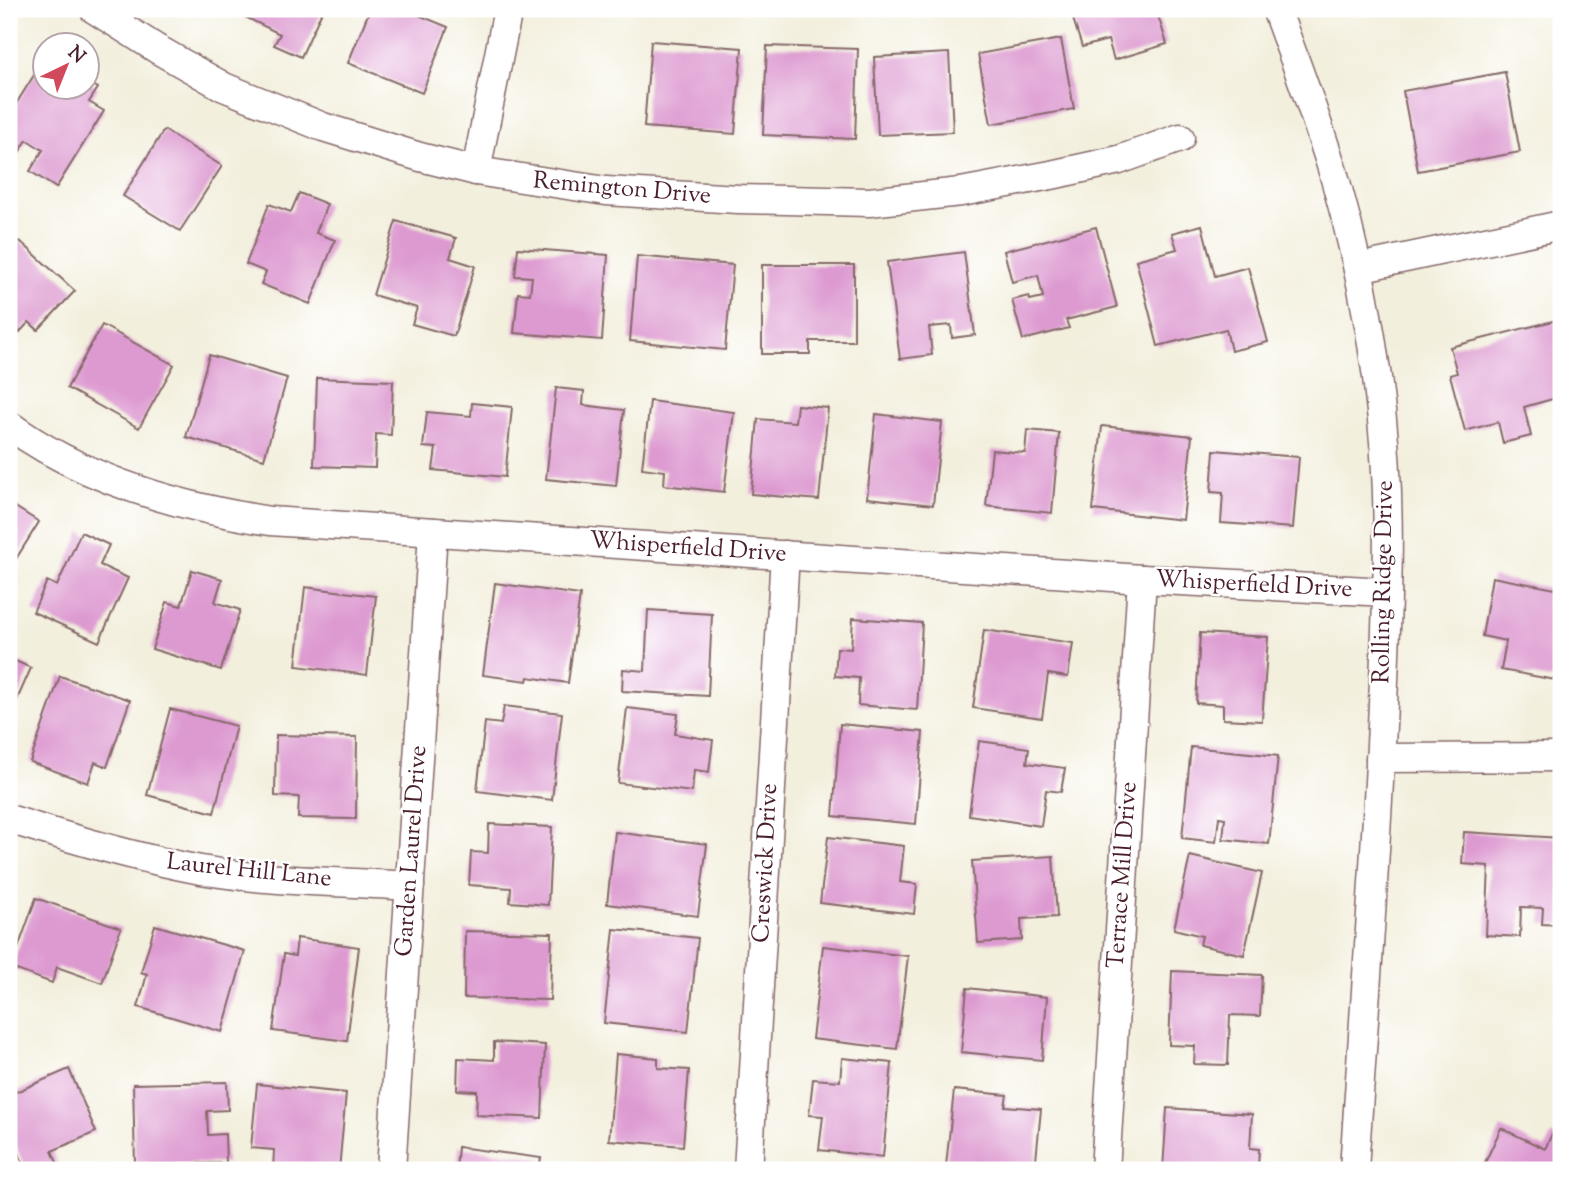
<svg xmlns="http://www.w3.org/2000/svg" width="1570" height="1179" viewBox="0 0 1570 1179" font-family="'Sorts Mill Goudy',serif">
	<rect width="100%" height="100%" fill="#fff"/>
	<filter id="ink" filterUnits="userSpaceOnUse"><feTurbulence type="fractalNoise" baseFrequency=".0143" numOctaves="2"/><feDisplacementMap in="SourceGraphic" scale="14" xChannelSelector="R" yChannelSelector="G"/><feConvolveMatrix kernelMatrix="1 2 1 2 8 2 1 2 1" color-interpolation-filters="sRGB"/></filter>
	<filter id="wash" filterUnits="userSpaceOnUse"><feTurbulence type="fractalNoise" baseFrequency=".00686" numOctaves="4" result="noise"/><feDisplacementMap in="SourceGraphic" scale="28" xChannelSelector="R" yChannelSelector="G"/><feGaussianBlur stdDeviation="1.57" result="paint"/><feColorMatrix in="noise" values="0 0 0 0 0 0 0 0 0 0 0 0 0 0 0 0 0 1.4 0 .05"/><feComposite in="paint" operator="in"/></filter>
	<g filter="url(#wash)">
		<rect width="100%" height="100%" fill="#f3efdd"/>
		<g id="blocks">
			<!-- building -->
			<g fill="#dd9ad0">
				<path d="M239,9h84l-22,48 -27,-12 6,-11 -43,-21z"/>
				<path d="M370,9h34l44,18 -26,66 -74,-30z"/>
				<path d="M1070,9h86l11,35 -53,16 -6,-20 -26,7z"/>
				<path d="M1061,39l13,70 -83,15 -13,-70z"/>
				<path d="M651,41l91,7 -7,86 -91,-7z"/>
				<path d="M767,46l91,3 -3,90 -92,-4z"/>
				<path d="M949,53l4,79 -75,3 -4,-78z"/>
				<path d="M46,56v32h42v-6l10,6 -9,14 15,9 -48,77 -26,-17 13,-21 -16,-10 -7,11 -11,-7v-29z"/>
				<path d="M1505,72l15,80 -102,19 -15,-80z"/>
				<path d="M164,130l58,36 -42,65 -57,-35z"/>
				<path d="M299,193l28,11 -11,29 19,7 -25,64 -49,-20 5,-12 -20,-8 23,-60 22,8z"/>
				<path d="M396,221l60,17 -6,20 25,8 -21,70 -42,-12 5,-16 -44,-13z"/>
				<path d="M1202,225l13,51 33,-9 20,75 -37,9 -5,-22 -68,17 -22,-86 41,-11 -5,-16z"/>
				<path d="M1096,227l21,80 -51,13 3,8 -46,12 -11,-40 17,-4 1,4 13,-3 -5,-22 -26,7 -8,-31z"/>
				<path d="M20,241l55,50 -37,39 -9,-8 -20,22v-91z"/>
				<path d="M518,248l90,7 -6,85 -88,-7 4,-40 12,1 2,-17 -17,-1z"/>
				<path d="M964,252l11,83 -23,3 -1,-13 -22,2 3,28 -32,4 -13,-97z"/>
				<path d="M637,256l96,9 -8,85 -95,-9z"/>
				<path d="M762,265h92v76h-44v13h-48z"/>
				<path d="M1561,319v96l-5,-17 -32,9 7,29 -28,7 -5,-21 -33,9 -15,-56 7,-2 -7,-26z"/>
				<path d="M102,325l72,40 -35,63 -72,-40z"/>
				<path d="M209,355l78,23 -23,81 -78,-22z"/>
				<path d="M317,378l76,3 -2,54 -15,-1 -1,34 -61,-2z"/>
				<path d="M556,388l28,3 -1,14 41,5 -8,76 -70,-7z"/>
				<path d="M650,401l84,11 -10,80 -60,-7 1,-14 -23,-3z"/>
				<path d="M472,403l40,4 -7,70 -72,-7 3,-22 -13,-1 4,-35 44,4z"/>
				<path d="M797,405l31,3 -9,92 -68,-6 7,-75 37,3z"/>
				<path d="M876,414l66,8 -9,83 -66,-7z"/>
				<path d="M1102,426l90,10 -9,84 -90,-10z"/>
				<path d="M1027,430l32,3 -7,80 -66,-7 6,-56 33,3z"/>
				<path d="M1214,450l85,7 -6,71 -72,-5 2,-30 -12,-1z"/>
				<path d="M9,503l30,19 -30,48z"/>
				<path d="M81,532l28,13 -9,20 28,13 -29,64 -66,-30 14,-31 10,5z"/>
				<path d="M192,570l30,9 -7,23 25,8 -19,60 -69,-21 15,-47 14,4z"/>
				<path d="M1492,577l69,13v91l-60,-11 5,-29 -24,-5z"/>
				<path d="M495,583l85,12 -12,88 -40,-6 -1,4 -44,-6z"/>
				<path d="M305,587l71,9 -9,79 -71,-9z"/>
				<path d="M648,610l64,4 -4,82 -86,-5 1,-22 22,2z"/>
				<path d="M853,618l69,5 -5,87 -59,-5 1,-27 -24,-2 2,-28 14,1z"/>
				<path d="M984,630l89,13 -5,34 -20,-3 -6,44 -69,-10z"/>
				<path d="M1200,633l68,4 -6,84 -39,-2v-14l-27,-2z"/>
				<path d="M9,658l22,10 -22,50z"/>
				<path d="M60,676l70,24 -23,67 -12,-5 -7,21 -58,-21z"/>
				<path d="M504,706l58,7 -10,87 -75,-9 8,-69 16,2z"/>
				<path d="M627,708l51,6 -3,20 38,6 -4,32 -15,-2 -2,22 -74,-9z"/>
				<path d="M170,709l66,17 -22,87 -67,-18z"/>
				<path d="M840,724l83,8 -7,92 -83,-8z"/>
				<path d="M276,735l81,2 -1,82 -58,-1 1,-21 -24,-1z"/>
				<path d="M979,741l50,7 -2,15 38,5 -4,24 -15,-2 -5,36 -72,-11z"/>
				<path d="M1191,747l87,9 -9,88 -46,-5 2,-21 -6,-1 -3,25 -34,-4z"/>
				<path d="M489,824l63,3 -4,78 -38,-3 1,-14 -42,-3 2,-33 17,1z"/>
				<path d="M615,832l92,12 -9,72 -91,-12z"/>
				<path d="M1464,832l97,6v87l-19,-1 1,-16 -22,-1 -1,30 -34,-2 3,-69 -27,-2z"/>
				<path d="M828,837l76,9 -4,36 17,2 -3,30 -94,-11z"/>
				<path d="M1053,856l4,61 -36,2 1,21 -44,3 -6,-82z"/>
				<path d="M1190,856l72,17 -18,82 -44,-10 2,-9 -28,-7z"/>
				<path d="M36,898l85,30 -19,55 -45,-16 -5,16 -41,-15z"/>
				<path d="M155,925l90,26 -23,81 -84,-25 9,-33 -6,-2z"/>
				<path d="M614,929l84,9 -10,94 -84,-9z"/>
				<path d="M465,931l87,2 -2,67 -86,-2z"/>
				<path d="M297,938l62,9 -12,94 -74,-10 11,-77 11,2z"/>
				<path d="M823,946l85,10 -11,93 -85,-10z"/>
				<path d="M1172,971l90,4 -2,41 -30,-1 -2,50 -34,-1 1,-18 -26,-1z"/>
				<path d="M967,988l80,9 -5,63 -81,-8z"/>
				<path d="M494,1042l51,3 -3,73 -66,-3 1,-24 -20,-1 1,-32 36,2z"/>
				<path d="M616,1054l42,4v10l31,2 -6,76 -74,-6z"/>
				<path d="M842,1058l50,5 -9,94 -64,-7 4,-34 -14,-1 4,-36 27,2z"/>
				<path d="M69,1069l27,63 -44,19 7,16 -9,3h-24l-17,-39v-36z"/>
				<path d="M227,1082l1,28 -21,1 1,24 17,-1 1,29 -91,2 -2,-81z"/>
				<path d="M257,1084l89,9 -7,77h-66l1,-20 -23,-2z"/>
				<path d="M954,1090l53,5 -2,11 36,3 -6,61h-50l-39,-4z"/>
				<path d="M1167,1108l85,6 -2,34 9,1 -1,21h-95z"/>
				<path d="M1501,1128l44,21 7,-15 9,5v31h-76l-3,-1z"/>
				<path d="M458,1147l83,11 -2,12h-83z"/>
			</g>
		</g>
	</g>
	<g filter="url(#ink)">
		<use href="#blocks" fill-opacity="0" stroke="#856869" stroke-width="2"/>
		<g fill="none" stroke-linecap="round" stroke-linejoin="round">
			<defs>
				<g id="minor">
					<path d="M94,9l63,40 67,38 99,40 97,30 56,14 130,20 132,8 131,3 92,-10 90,-17 68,-15 61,-22"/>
					<path d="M1276,9c21,57 43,114 60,173 22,77 38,158 46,238 10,94 5,189 1,284 -7,155 -19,311 -29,466"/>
					<path d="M476,171l32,-162"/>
					<path d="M1358,268l203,-43"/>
					<path d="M9,425c75,55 170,82 261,96l872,58 245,13"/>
					<path d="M1380,758l181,-1"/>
					<path d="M9,819c63,20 127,39 192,51 69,12 140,11 209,16"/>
					<path d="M391,1170l42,-638"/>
					<path d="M748,1170l37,-615"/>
					<path d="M1105,1170l37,-591"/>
				</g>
			</defs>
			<!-- minor casing -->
			<use href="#minor" stroke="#856869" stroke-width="31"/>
			<!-- minor -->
			<use href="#minor" stroke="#fff" stroke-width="28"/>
		</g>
	</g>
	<g text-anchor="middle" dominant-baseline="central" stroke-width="5" stroke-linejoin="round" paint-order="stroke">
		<!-- street labels -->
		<g font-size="24" fill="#4a1f2b" stroke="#fff">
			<text transform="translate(622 189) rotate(5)">Remington Drive</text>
			<text transform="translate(688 548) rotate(4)">Whisperfield Drive</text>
			<text transform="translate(1384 582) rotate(-89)">Rolling Ridge Drive</text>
			<text transform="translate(1254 585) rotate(3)">Whisperfield Drive</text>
			<text transform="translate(412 851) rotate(-86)">Garden Laurel Drive</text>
			<text transform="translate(766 863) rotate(-87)">Creswick Drive</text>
			<text transform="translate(249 871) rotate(6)">Laurel Hill Lane</text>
			<text transform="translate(1123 875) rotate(-86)">Terrace Mill Drive</text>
		</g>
	</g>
	<!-- margin -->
	<rect width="1570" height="1179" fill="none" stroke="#fff" stroke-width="35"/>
	<!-- north arrow -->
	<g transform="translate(66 66) rotate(43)"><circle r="33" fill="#ffffff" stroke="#b7a5aa" stroke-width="2"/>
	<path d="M0-5L12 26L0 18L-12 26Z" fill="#d1495b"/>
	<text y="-10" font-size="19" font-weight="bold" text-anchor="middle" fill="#4a1f2b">N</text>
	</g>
</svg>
